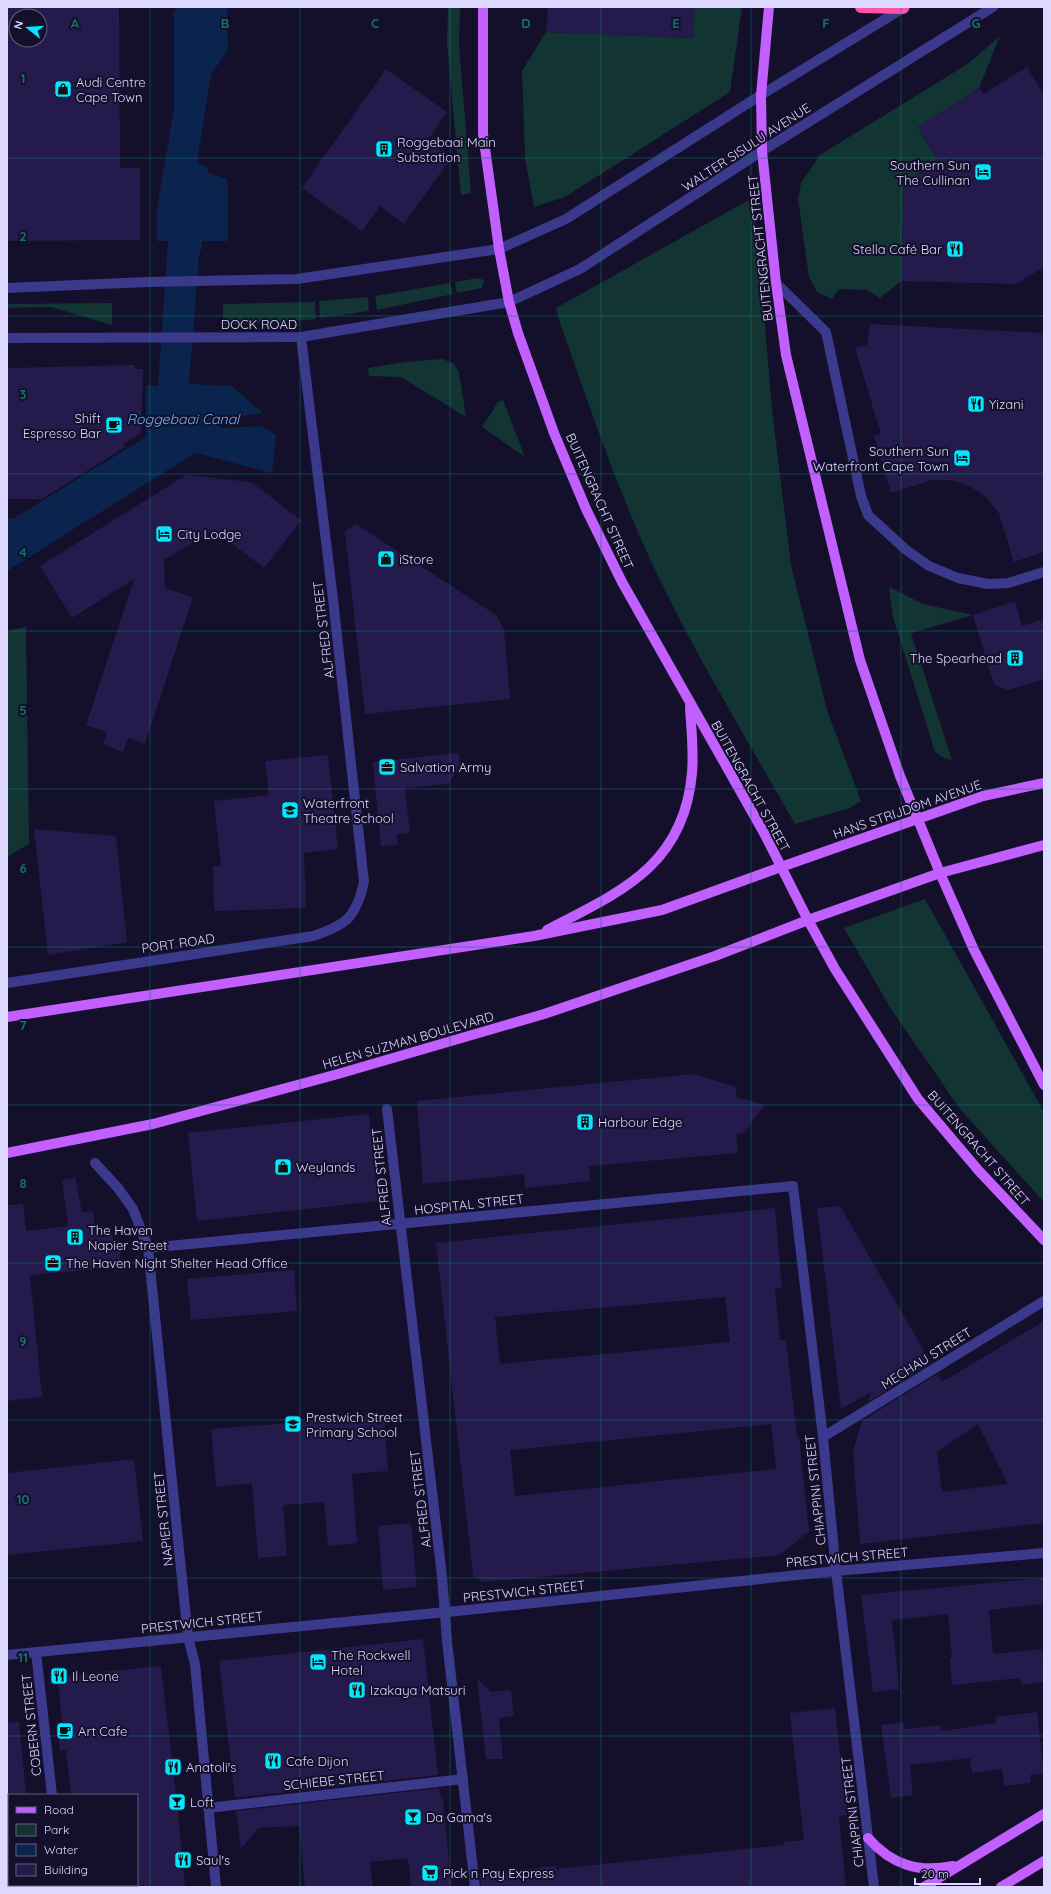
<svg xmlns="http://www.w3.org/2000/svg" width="1051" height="1894" viewBox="0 0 1051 1894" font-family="Quicksand,sans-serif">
	<rect width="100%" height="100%" fill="#140f2a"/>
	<!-- green -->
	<g fill="#123433">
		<path d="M448,7h12l-1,38 12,148 -10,2 -14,-151z"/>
		<path d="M694,7h48l-12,85 -165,105 -31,10 -9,-49 -3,-87 24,-39 146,6z"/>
		<path d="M1000,36l-21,52 -61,39 20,34 -34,22 -3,98 -21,17 -13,-8 -28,-1 -7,10 -15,-7 -8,-15 -11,-78 3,-16 19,-28 149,-92z"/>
		<path d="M754,197l18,212 19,156 36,145 34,91 -11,7 -55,16c-50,-88 -104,-176 -146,-267 -35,-77 -62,-158 -90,-237l-3,-12z"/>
		<path d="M478,278l6,2 -2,8 -25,5 -2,-11z"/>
		<path d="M450,283l3,11 -76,16 -2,-14z"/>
		<path d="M368,297l1,14 -49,7 -1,-17z"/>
		<path d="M315,302l1,17 -33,3 -60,3v-21z"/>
		<path d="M112,303v22l-61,-18 -44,1v-4z"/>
		<path d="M442,359l11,4 6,9 7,45 -65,-40 -32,-1 -1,-8 38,-6z"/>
		<path d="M503,400l22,57 -43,-30 16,-25z"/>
		<path d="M889,587l34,17 50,11 -62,18 41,127 -8,-2 -9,-6 -42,-135z"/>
		<path d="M26,627l3,217 -22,13v-226z"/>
		<path d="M925,899l119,213v90l-84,-93 -69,-100 -47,-81z"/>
	</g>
	<!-- water -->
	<path fill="#0a244e" d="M177,7h50l1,43 -17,24 -14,89 10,3 2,7 18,6 -2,4 3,1v57h-26v6l-3,8 -10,129 42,2 32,27 -44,6 2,9 41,-2 14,9 -4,38 -77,-20 -188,118v-52l7,-1 132,-81v-52l12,1 10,-145h-11v-32l17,-100v-97z"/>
	<!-- building -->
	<g fill="#241b4c" fill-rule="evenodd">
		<path d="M7,7h112l1,161h20v72l-133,1zM16,16h24v24h-24z"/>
		<path d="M548,7h146l-1,31 -147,-6z"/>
		<path d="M1027,67l17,28v172l-28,17 -115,-3 3,-98 35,-22 -21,-34 61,-39 4,6z"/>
		<path d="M386,69l61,43 -20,29 24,17 -47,66 -24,-18 -18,25 -60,-43z"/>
		<path d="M870,324l174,9v219l-30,10 -15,-49 -13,-16 -15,-10 -20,-7h-19l-41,13 -17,-57 7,-2 -26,-86 12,-3z"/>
		<path d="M135,365l-1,4h9l-2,64 -18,11 2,3 -83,52h-35v-131z"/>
		<path d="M186,475l65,7 50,38 -37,48 -50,-38 -50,30 1,28 28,9 -48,147 -17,-6 -5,14 -20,-8 4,-12 -21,-7 48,-146 -62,39 -32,-52z"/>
		<path d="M356,524l140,91 8,15 6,69 -145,15 -20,-183z"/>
		<path d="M1015,601l7,25 22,-7v60l-36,11 -14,-5 -21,-70z"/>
		<path d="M459,753l1,14 -12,17 -43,4 5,45 -13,1 1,11 -17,1 -8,-84z"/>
		<path d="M328,755l10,94 -34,4 2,55 -92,3 -1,-45h8l-7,-65 55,-6 -4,-34z"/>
		<path d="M34,829l82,7 11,106 -79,13z"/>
		<path d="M693,1074l43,13v10l28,8 -19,27 -9,2 2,19 -149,13 1,15 -65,7 -1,-14 -101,10 -6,-83z"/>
		<path d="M369,1114l9,87 -181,20 -9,-88z"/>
		<path d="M75,1178l7,34 11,-1 2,16 16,-1 3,20 5,-1 2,22 -91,8 12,122 -35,4v-196l16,-1 3,27 42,-5 -6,-46z"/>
		<path d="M840,1206l91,157 -63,39 3,-10 -30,17 -24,-201z"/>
		<path d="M775,1208l7,80h-7l5,52h6l11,97 2,-1 10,95 -29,24 -298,27 -9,-7 -37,-332zM725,1297l5,45 -230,22 -5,-47zM771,1424l5,45 -261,27 -5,-46z"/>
		<path d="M294,1270l3,41 -106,9 -4,-41z"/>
		<path d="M1044,1321v202l-184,21 -7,-93 9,-30 75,-47 5,8zM978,1424l30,60 -66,8 -5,-40z"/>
		<path d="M384,1416l4,55 -36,3 5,69 -29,3 -4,-44 -41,3 4,51 -29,2 -6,-75 -36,4 -5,-58z"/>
		<path d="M134,1459l9,82 -136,14v-82z"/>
		<path d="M411,1523l6,64 -34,3 -5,-64z"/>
		<path d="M1044,1578v26l-55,6 4,44 49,-5 2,33 -23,3 -1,-7 -68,7 -2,-27h2l-4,-44 -56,6 7,69 -26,3 -12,-97z"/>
		<path d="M423,1639l15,136 -203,23 -16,-137z"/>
		<path d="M161,1666l18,155 6,66h-48v-92h-66l-5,-45 -6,1 -2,-18 5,-1 -5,-50 4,-6z"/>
		<path d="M477,1679l14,13 20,-2 3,26 -15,2 4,41h-17z"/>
		<path d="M835,1708l12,107 -8,1 7,71h-365l-1,-13 76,-8v3l228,-24v-3l20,-2 -14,-127z"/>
		<path d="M1037,1712l7,61 -14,2 1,8 -27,3 -2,-17 -30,4 -2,-15 -60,7 3,30 -22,3 -10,-73 23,-3 1,7 35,-4 1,6 55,-8 -1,-6z"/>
		<path d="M19,1722l7,73h-19v-72z"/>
		<path d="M439,1788l1,8 3,2 8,89h-40l-3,-29 -38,4 3,25h-68l-6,-61 -41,2 -17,21 -5,-38z"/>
	</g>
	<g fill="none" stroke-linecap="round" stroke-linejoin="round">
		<!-- minor -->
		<g stroke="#3b398b" stroke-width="10">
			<path d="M776,283l50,49 35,164 7,19 37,34 24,17 29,12 30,6 20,-1 36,-11"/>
			<path d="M7,288l141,-6 149,-3 202,-30 67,-30 195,-124 144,-88"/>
			<path d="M7,338l294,-1 208,-35 71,-33 182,-118 231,-144"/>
			<path d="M7,983l306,-47c34,-11 43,-19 51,-54l-31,-283 -32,-262"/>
			<path d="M387,1109l55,467 5,65 28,246"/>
			<path d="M95,1163l23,25 15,21 15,39 40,389 7,27 21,223"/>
			<path d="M148,1248l645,-62 30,251 13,134 38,316"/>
			<path d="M823,1437l221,-136"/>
			<path d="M36,1652l16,143"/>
			<path d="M7,1655l460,-45 369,-39 208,-18"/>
			<path d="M208,1808l255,-29"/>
			<path d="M61,1885l1,2"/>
		</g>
		<!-- major -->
		<g stroke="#c25fff" stroke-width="10">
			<path d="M483,7v127l16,115 10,53 9,31 36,100 32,76 36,73 142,251 44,87 27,49 83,130 61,72 65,69"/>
			<path d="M769,7l-8,88 1,56 14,132 10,72 74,305 40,116 40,97 34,77 70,135"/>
			<path d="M547,930c73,-38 137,-64 145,-157 2,-23 -1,-45 -2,-67"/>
			<path d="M7,1017l527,-81 128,-26 119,-43 202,-71 61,-13"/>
			<path d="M7,1153l146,-29 185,-50 206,-60 171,-58 93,-36 132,-47 104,-28"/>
			<path d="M868,1838c24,27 50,35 85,28"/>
			<path d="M924,1887l120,-73"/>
			<path d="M1001,1887l43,-26"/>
		</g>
		<!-- highway -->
		<path stroke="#ff53a7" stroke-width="12" d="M861,7l42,1"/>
	</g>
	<!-- grid -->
	<path fill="none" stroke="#0f766e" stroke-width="1" stroke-opacity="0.55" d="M150,7v1880M300,7v1880M450,7v1880M601,7v1880M751,7v1880M901,7v1880M7,158h1037M7,316h1037M7,474h1037M7,631h1037M7,789h1037M7,947h1037M7,1105h1037M7,1263h1037M7,1420h1037M7,1578h1037M7,1736h1037"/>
	<!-- icons -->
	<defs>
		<symbol id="shop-square" viewBox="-11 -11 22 22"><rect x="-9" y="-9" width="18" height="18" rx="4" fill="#04e7ff" stroke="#140f2a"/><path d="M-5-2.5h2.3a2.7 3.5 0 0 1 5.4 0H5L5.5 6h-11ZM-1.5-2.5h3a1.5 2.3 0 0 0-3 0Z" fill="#111"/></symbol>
		<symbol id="building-square" viewBox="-11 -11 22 22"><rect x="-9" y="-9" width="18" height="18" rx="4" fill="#04e7ff" stroke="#140f2a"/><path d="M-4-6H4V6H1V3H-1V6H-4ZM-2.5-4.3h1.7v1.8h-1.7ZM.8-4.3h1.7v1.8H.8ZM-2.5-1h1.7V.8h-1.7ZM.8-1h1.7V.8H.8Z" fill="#111"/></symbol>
		<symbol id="hotel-square" viewBox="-11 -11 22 22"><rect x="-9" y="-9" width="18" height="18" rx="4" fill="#04e7ff" stroke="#140f2a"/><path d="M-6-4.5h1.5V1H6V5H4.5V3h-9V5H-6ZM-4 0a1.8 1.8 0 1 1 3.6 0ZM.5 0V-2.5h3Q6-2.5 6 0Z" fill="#111"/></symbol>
		<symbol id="restaurant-square" viewBox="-11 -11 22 22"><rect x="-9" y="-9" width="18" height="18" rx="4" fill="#04e7ff" stroke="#140f2a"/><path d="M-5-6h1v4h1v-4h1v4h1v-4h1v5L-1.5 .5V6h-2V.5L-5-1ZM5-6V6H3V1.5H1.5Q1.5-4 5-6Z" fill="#111"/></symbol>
		<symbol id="cafe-square" viewBox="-11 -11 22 22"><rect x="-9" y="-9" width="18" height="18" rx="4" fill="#04e7ff" stroke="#140f2a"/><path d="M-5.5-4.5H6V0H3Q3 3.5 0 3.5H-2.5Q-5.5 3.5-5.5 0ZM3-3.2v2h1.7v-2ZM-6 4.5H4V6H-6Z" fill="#111"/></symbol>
		<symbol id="office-square" viewBox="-11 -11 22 22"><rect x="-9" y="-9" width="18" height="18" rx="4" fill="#04e7ff" stroke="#140f2a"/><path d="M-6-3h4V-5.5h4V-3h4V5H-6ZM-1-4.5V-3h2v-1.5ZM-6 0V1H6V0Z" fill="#111"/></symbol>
		<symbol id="university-square" viewBox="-11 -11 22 22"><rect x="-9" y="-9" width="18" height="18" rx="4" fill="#04e7ff" stroke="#140f2a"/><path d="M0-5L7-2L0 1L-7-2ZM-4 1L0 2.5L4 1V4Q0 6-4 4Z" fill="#111"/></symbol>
		<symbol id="school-square" viewBox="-11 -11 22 22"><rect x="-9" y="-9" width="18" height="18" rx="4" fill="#04e7ff" stroke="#140f2a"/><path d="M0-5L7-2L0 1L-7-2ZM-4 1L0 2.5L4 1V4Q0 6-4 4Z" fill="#111"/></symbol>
		<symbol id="bar-square" viewBox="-11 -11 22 22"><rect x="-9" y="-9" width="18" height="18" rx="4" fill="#04e7ff" stroke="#140f2a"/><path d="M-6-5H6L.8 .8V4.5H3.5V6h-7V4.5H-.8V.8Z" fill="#111"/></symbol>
		<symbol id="supermarket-square" viewBox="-11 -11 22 22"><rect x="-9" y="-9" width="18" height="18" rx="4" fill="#04e7ff" stroke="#140f2a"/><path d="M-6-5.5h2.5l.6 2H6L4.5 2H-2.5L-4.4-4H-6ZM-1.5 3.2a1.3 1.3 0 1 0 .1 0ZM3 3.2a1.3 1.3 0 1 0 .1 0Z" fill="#111"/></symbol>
	</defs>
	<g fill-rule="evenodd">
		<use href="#shop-square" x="53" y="79" width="20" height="20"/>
		<use href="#building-square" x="374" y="139" width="20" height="20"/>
		<use href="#hotel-square" x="973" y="162" width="20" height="20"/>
		<use href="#restaurant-square" x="945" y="239" width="20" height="20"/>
		<use href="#restaurant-square" x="966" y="394" width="20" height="20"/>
		<use href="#cafe-square" x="104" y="415" width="20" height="20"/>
		<use href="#hotel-square" x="952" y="448" width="20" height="20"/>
		<use href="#hotel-square" x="154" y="524" width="20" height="20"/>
		<use href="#shop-square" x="376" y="549" width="20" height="20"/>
		<use href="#building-square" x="1005" y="648" width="20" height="20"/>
		<use href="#office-square" x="377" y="757" width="20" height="20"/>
		<use href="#university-square" x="280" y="800" width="20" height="20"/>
		<use href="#building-square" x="575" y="1112" width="20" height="20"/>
		<use href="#shop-square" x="273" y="1157" width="20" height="20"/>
		<use href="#building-square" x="65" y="1227" width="20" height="20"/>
		<use href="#office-square" x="43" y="1253" width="20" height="20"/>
		<use href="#school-square" x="283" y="1414" width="20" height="20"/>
		<use href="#hotel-square" x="308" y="1652" width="20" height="20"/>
		<use href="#restaurant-square" x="49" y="1666" width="20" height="20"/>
		<use href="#restaurant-square" x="347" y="1680" width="20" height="20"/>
		<use href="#cafe-square" x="55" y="1721" width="20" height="20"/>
		<use href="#restaurant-square" x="263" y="1751" width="20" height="20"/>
		<use href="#restaurant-square" x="163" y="1757" width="20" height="20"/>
		<use href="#bar-square" x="167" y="1792" width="20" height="20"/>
		<use href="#bar-square" x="403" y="1807" width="20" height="20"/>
		<use href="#restaurant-square" x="173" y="1850" width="20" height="20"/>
		<use href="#supermarket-square" x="420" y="1863" width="20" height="20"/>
	</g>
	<g text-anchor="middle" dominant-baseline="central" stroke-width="4" stroke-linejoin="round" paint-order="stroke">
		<!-- poi labels -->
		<g font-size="13" fill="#ddd8ff" stroke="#140f2a" text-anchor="start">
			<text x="76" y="82">Audi Centre<tspan x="76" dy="15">Cape Town</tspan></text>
			<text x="397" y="142">Roggebaai Main<tspan x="397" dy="15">Substation</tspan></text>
			<text x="970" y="165" text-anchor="end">Southern Sun<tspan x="970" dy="15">The Cullinan</tspan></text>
			<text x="942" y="249" text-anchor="end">Stella Café Bar</text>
			<text x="989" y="404">Yizani</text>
			<text x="101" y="418" text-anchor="end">Shift<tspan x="101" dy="15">Espresso Bar</tspan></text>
			<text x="949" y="451" text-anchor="end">Southern Sun<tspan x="949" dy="15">Waterfront Cape Town</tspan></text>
			<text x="177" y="534">City Lodge</text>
			<text x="399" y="559">iStore</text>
			<text x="1002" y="658" text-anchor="end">The Spearhead</text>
			<text x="400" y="767">Salvation Army</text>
			<text x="303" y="803">Waterfront<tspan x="303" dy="15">Theatre School</tspan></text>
			<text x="598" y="1122">Harbour Edge</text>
			<text x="296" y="1167">Weylands</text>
			<text x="88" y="1230">The Haven<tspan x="88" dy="15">Napier Street</tspan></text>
			<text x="66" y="1263">The Haven Night Shelter Head Office</text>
			<text x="306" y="1417">Prestwich Street<tspan x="306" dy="15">Primary School</tspan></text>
			<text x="331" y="1655">The Rockwell<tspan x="331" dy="15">Hotel</tspan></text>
			<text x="72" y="1676">Il Leone</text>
			<text x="370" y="1690">Izakaya Matsuri</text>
			<text x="78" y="1731">Art Cafe</text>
			<text x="286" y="1761">Cafe Dijon</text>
			<text x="186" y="1767">Anatoli's</text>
			<text x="190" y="1802">Loft</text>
			<text x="426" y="1817">Da Gama's</text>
			<text x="196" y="1860">Saul's</text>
			<text x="443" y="1873">Pick n Pay Express</text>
		</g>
		<!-- street labels -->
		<g font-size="13" fill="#ddd8ff" stroke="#140f2a">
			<text transform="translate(746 147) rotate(-33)">WALTER SISULU AVENUE</text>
			<text transform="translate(760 248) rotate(-96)">BUITENGRACHT STREET</text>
			<text x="259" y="324">DOCK ROAD</text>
			<text transform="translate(600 501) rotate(66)">BUITENGRACHT STREET</text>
			<text transform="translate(323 630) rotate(-97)">ALFRED STREET</text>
			<text transform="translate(751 786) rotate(61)">BUITENGRACHT STREET</text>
			<text transform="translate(907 809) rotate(-19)">HANS STRIJDOM AVENUE</text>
			<text transform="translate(178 943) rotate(-8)">PORT ROAD</text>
			<text transform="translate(408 1040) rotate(-16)">HELEN SUZMAN BOULEVARD</text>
			<text transform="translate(979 1148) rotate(49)">BUITENGRACHT STREET</text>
			<text transform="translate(381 1177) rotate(-96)">ALFRED STREET</text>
			<text transform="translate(469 1204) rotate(-6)">HOSPITAL STREET</text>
			<text transform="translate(926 1358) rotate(-32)">MECHAU STREET</text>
			<text transform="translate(815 1490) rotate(-96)">CHIAPPINI STREET</text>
			<text transform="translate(420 1499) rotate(-97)">ALFRED STREET</text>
			<text transform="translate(163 1519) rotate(-96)">NAPIER STREET</text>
			<text transform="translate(847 1557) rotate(-5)">PRESTWICH STREET</text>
			<text transform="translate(524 1591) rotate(-6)">PRESTWICH STREET</text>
			<text transform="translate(202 1622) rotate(-6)">PRESTWICH STREET</text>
			<text transform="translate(31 1725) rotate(-96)">COBERN STREET</text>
			<text transform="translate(334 1780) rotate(-6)">SCHIEBE STREET</text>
			<text transform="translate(852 1812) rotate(-97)">CHIAPPINI STREET</text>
		</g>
		<!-- water labels -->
		<g font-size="14" font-style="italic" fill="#66b9ff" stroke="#140f2a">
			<text x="183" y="419">Roggebaai Canal</text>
		</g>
	</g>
	<g font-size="13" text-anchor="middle" font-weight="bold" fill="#0f766e" stroke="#140f2a" stroke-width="4" stroke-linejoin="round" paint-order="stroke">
		<text x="75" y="28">A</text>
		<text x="225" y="28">B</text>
		<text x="375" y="28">C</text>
		<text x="526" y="28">D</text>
		<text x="676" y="28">E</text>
		<text x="826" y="28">F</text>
		<text x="976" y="28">G</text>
		<text x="23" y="83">1</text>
		<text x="23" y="241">2</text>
		<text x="23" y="399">3</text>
		<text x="23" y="557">4</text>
		<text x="23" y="715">5</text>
		<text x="23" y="873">6</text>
		<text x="23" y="1030">7</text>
		<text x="23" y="1188">8</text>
		<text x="23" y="1346">9</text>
		<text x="23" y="1504">10</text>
		<text x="23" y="1662">11</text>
	</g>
	<!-- border -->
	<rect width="1051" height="1894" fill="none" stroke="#ddd8ff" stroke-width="16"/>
	<!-- legend -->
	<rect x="8" y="1794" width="130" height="92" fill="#140f2a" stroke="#645f7f"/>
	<rect x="16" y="1807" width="20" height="6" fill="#c25fff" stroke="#645f7f"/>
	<text x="44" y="1814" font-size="12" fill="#ddd8ff">Road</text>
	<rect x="16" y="1824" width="20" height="12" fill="#123433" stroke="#645f7f"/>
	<text x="44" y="1834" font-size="12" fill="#ddd8ff">Park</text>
	<rect x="16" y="1844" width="20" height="12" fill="#0a244e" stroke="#645f7f"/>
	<text x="44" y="1854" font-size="12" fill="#ddd8ff">Water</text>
	<rect x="16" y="1864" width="20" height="12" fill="#241b4c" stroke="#645f7f"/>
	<text x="44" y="1874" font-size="12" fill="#ddd8ff">Building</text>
	<!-- north arrow -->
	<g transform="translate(28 28) rotate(287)"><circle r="19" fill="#140f2a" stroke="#645f7f"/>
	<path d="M0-3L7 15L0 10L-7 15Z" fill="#04e7ff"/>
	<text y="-6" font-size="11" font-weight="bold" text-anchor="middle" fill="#ddd8ff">N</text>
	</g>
	<!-- scale -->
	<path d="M915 1878v6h65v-6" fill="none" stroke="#ddd8ff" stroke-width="2"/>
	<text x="921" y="1878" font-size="12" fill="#ddd8ff" stroke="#140f2a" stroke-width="3" paint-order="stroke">20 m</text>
</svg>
